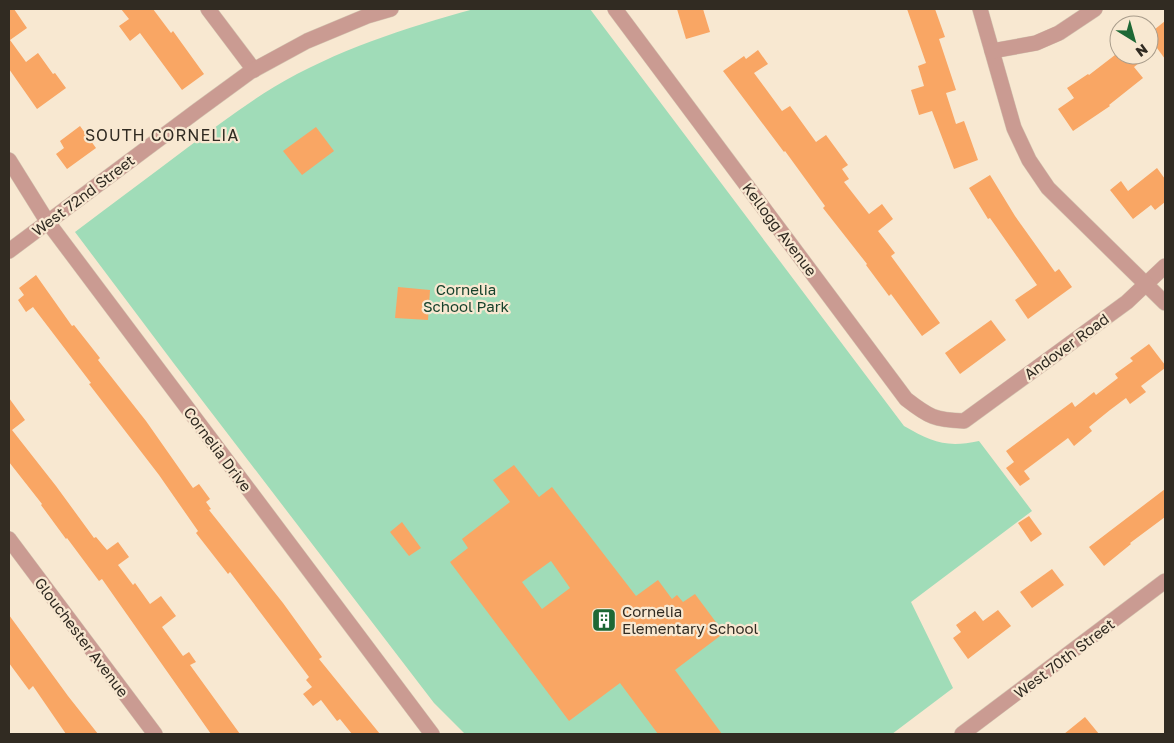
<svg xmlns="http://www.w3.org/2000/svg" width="1174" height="743" viewBox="0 0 1174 743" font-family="'Golos Text',sans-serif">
	<rect width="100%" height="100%" fill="#f8e8d1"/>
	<!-- green -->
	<path fill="#a0dcb8" d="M474,9h116l314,417c28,16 42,22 75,15l53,70 -121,91 42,86 -61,46h-427l-31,-31 -259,-338 -100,-133c37,-28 75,-56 112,-84 29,-21 56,-42 87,-61 62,-37 131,-59 200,-78z"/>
	<!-- building -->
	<g fill="#f9a664" fill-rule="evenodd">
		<path d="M9,9h5l13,19 -17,12 16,22 12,-9 15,21 2,-1 11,15 -29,21 -28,-40z"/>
		<path d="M121,9h32l18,24 2,-2 31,43 -22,16 -42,-57 -10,8 -11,-15 10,-7z"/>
		<path d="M677,9h26l7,23 -24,7z"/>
		<path d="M907,9h28l10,28 -6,2 17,51 -10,3 10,31 8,-3 14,39 -24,9 -22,-58 -13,4 -8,-25 13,-4 -6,-20 8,-3z"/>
		<path d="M1165,21v38l-8,-11 -8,7v-21z"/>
		<path d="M758,50l10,14 -14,9 28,38 8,-5 26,36 10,-7 22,30 -6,4 7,10 -5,3 25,32 13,-10 11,15 -15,12 17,22 -4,3 49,67 -18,13 -31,-42 -2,2 -23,-31 1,-1 -44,-56 2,-2 -40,-55 -1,1 -61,-81 21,-15 2,3z"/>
		<path d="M1115,55h34l-15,12 9,11 -34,27 1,1 -37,25 -15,-22 16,-11 -7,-10 21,-14 1,1z"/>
		<path d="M80,126l16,22 -29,21 -11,-15 8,-6 -4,-7z"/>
		<path d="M316,127l18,24 -32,24 -19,-24z"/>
		<path d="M1157,168l8,11v23l-10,8 -4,-5 -18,14 -23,-29 11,-9 7,10z"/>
		<path d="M990,175l25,41 40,56 4,-3 13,18 -44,32 -13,-19 22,-15 -47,-67 -2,1 -19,-31z"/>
		<path d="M36,275l36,51 2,-1 26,33 -2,2 48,61 47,67 6,-4 11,15 -4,3 5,7 -2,1 74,93 39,54 -3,2 61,75h-28l-12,-15 -3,2 -16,-21 -8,6 -10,-12 9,-7 -6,-7 3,-3 -79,-105 -2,2 -32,-41 2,-2 -39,-56 -70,-91 2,-1 -58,-76 -7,5 -8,-12 6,-5 -5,-7z"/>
		<path d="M398,287l32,3 -2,30 -33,-2z"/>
		<path d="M991,320l15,20 -46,34 -15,-21z"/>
		<path d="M1149,344l16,21v3l-24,18 5,6 -16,12 -4,-6 -16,12 -21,17 3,4 -18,15 -6,-8 -44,33 6,8 -10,7 -14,-18 8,-6 -8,-11 66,-49 3,5 19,-15 2,3 22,-17 -3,-4 18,-13 -3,-3z"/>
		<path d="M9,398l16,22 -13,10 44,56 38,52 2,-1 11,13 11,-8 11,15 -11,8 15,20 2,-2 15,21 11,-8 15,20 -14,11 21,29 6,-4 7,10 -6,3 50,69h-29l-109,-155 -3,2 -32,-43 -1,1 -25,-34 1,-1 -33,-42z"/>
		<path d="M514,465l25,32 13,-10 84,109 22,-16 14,19 5,-4 6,7 12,-8 29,39 -49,37 47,64h-64l-38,-51 -51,38 -119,-159 18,-14 -6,-9 48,-37 -17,-22zM551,561l19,27 -28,21 -20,-27z"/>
		<path d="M1165,489v28l-35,26 1,1 -27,22 -15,-19z"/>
		<path d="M1029,516l13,18 -11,8 -13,-19z"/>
		<path d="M402,522l19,26 -12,8 -19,-24z"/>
		<path d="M1052,569l12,16 -32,23 -12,-16z"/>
		<path d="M998,610l13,16 -43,33 -15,-21 8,-6 -5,-7 19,-14 8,10z"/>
		<path d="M9,615l59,81 30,38h-32l-33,-48 -4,4 -20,-27z"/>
		<path d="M1085,717l14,17h-35z"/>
	</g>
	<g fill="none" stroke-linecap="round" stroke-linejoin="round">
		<defs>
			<g id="minor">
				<path d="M208,9l46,61"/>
				<path d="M615,9l291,390c23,18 29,21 58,22l163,-119 38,-36"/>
				<path d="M980,9l34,119 15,32 19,28 117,115"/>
				<path d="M992,51l44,-8 23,-10 36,-24"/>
				<path d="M9,160l38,61 385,513"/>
				<path d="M9,251l189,-141 52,-38 57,-31 60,-25 24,-7"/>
				<path d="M9,539l146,195"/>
				<path d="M962,734l203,-153"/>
			</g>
		</defs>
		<!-- minor casing -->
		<use href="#minor" stroke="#d4c6b2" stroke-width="16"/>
		<!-- minor -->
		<use href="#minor" stroke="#ca9b92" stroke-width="15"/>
	</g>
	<!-- icons -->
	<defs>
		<symbol id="building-square" viewBox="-11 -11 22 22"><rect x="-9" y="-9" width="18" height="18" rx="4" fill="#1e6835" stroke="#f8e8d1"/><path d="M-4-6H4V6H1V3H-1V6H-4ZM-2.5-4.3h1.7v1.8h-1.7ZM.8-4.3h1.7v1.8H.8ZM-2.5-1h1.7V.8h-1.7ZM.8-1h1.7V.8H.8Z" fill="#fff"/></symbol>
	</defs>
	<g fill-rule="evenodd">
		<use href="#building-square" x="590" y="606" width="28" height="28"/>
	</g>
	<g text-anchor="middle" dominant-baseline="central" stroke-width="4.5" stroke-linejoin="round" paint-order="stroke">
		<!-- street labels -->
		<g font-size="15" fill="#312b22" stroke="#f8e8d1">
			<text transform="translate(83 195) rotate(-37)">West 72nd Street</text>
			<text transform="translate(780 229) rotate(53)">Kellogg Avenue</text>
			<text transform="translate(1066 346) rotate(-36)">Andover Road</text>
			<text transform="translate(218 449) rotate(53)">Cornelia Drive</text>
			<text transform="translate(82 637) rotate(53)">Glouchester Avenue</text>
			<text transform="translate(1064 658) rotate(-37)">West 70th Street</text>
		</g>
		<!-- park labels -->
		<g font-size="15" fill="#16422c" stroke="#f8e8d1">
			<text x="466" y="289">Cornelia<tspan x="466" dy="17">School Park</tspan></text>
		</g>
		<!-- poi labels -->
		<g font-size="15" fill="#312b22" stroke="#f8e8d1" text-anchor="start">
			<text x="622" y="611">Cornelia<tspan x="622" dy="17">Elementary School</tspan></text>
		</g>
		<!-- neighbourhood labels -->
		<g font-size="16" letter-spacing="1" fill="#312b22" stroke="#f8e8d1">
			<text x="162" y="135">SOUTH CORNELIA</text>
		</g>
	</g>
	<!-- border -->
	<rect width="1174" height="743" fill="none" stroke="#312b22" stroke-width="20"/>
	<!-- north arrow -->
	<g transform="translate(1134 40) rotate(143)"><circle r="24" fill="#f8e8d1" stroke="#a89c8b"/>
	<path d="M0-4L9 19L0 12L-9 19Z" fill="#1e6835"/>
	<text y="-8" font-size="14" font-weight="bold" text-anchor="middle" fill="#312b22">N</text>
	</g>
</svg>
